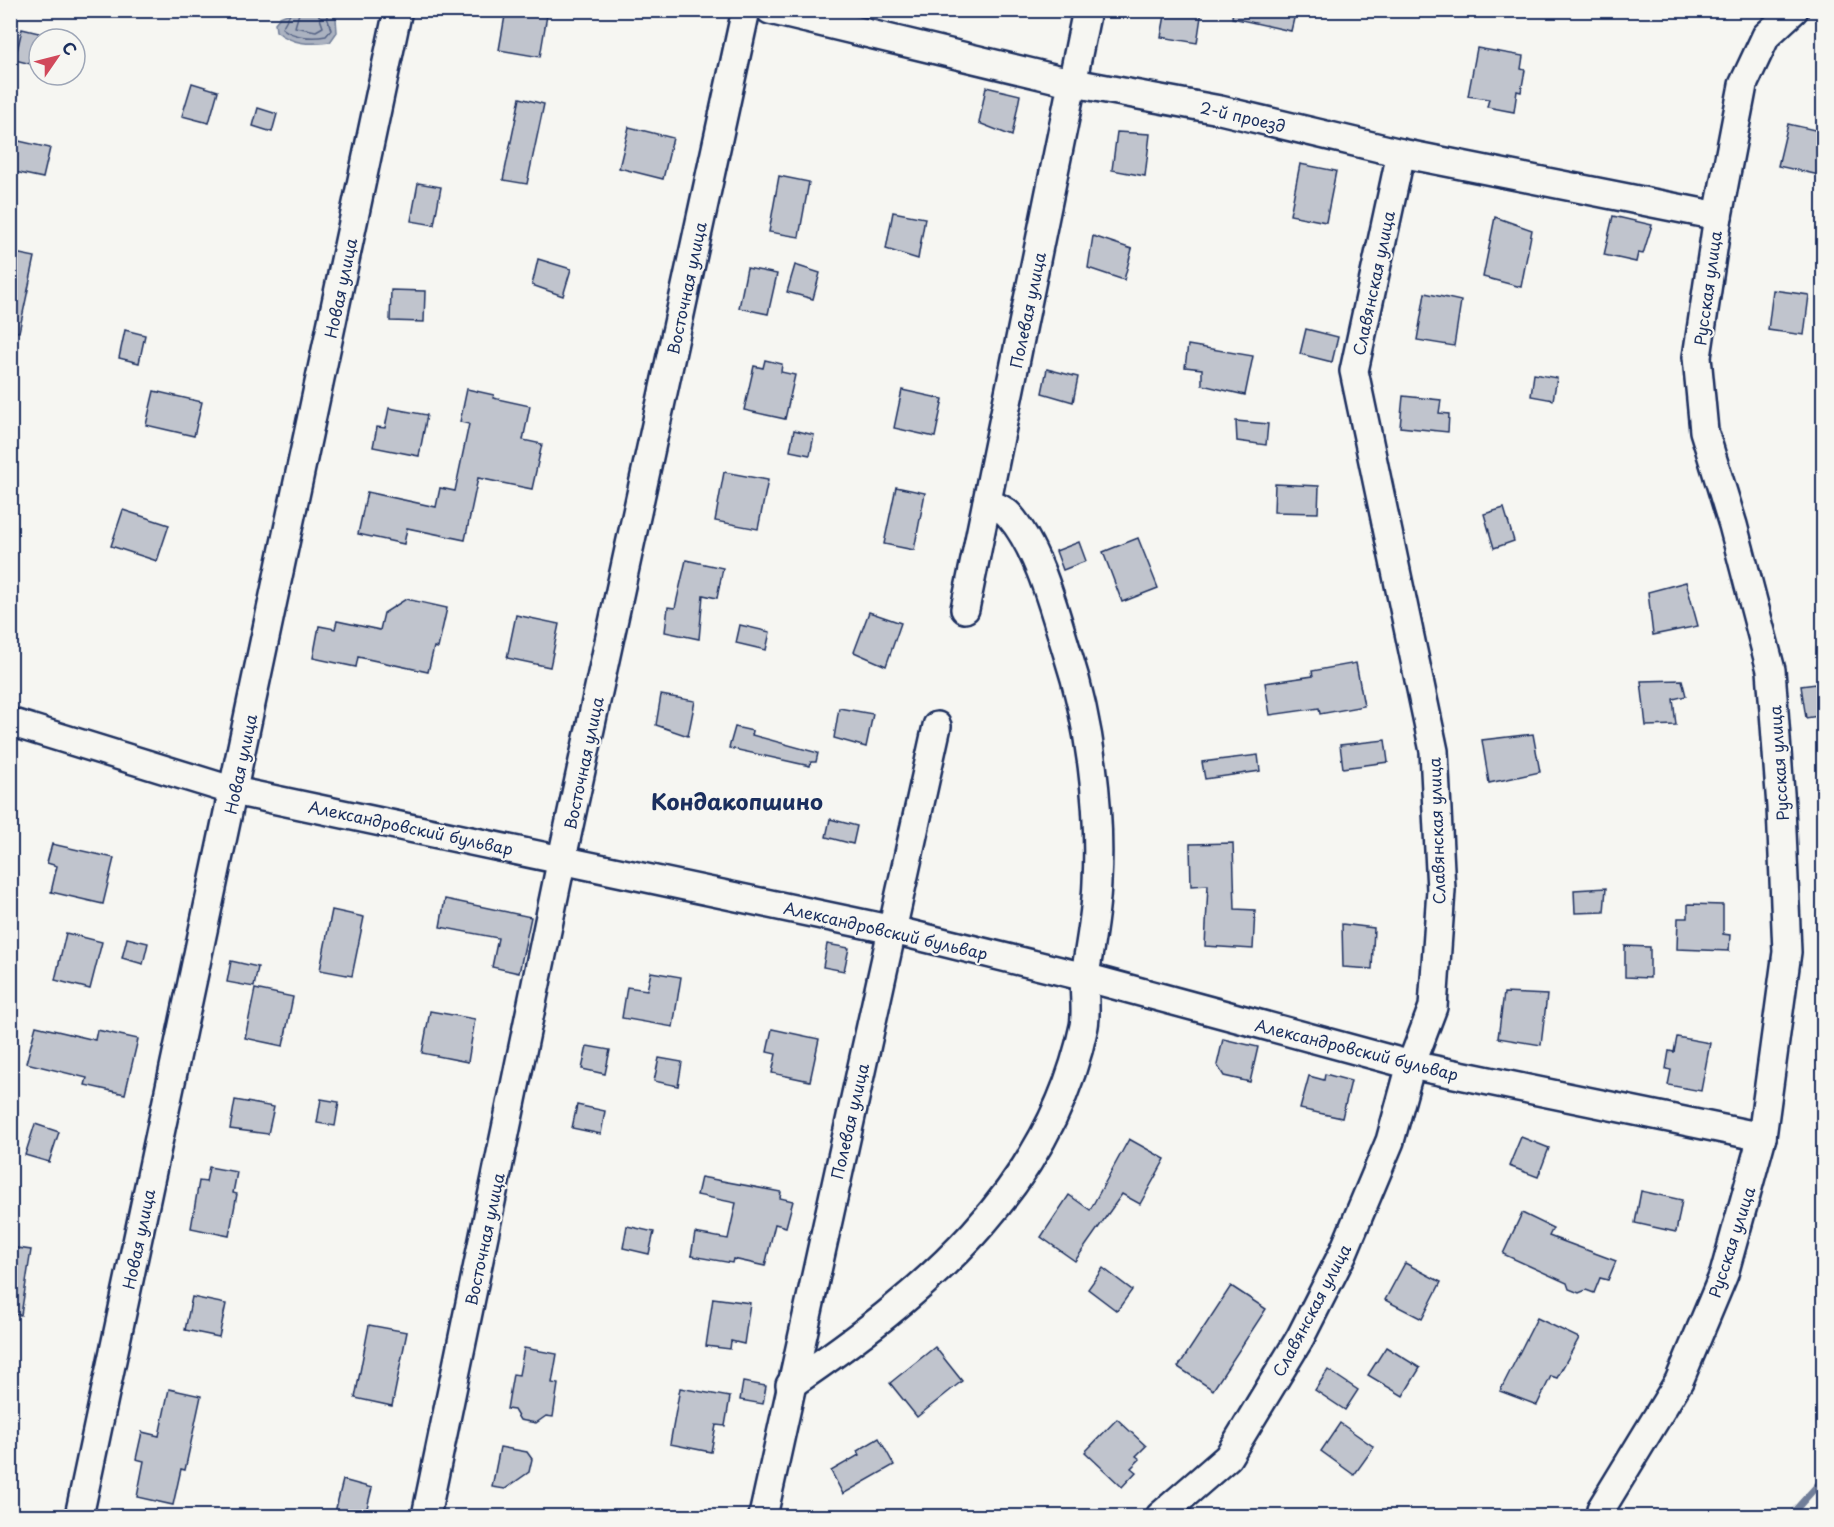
<svg xmlns="http://www.w3.org/2000/svg" width="1834" height="1527" viewBox="0 0 1834 1527" font-family="'Playpen Sans',sans-serif">
	<rect width="100%" height="100%" fill="#f6f6f2"/>
	<filter id="ink" filterUnits="userSpaceOnUse"><feTurbulence type="fractalNoise" baseFrequency=".0167" numOctaves="2"/><feDisplacementMap in="SourceGraphic" scale="12" xChannelSelector="R" yChannelSelector="G"/><feConvolveMatrix kernelMatrix="1 2 1 2 8 2 1 2 1" color-interpolation-filters="sRGB"/></filter>
	<g filter="url(#ink)">
		<!-- water -->
		<path fill="#abb2c0" stroke="#717e99" stroke-width="1.5" d="M295,11h34l7,7 1,14 -7,10c-21,3 -38,2 -54,-11l-1,-8 5,-6z"/>
		<g fill="none" stroke-linecap="round" stroke-linejoin="round">
			<!-- shore -->
			<g stroke="#556385" stroke-width="1.5">
				<path d="M292,10l-10,18c11,9 29,11 44,8l5,-6 -6,-20"/>
				<path d="M300,10l-5,17 21,4 7,-4 -6,-17"/>
			</g>
			<!-- stream -->
			<path stroke="#717e99" stroke-width="7" d="M1790,1516l34,-38"/>
		</g>
		<!-- building -->
		<g fill="#c0c4cd" stroke="#1b2f5e" stroke-width="1.5">
			<path d="M506,10l41,5 -7,42 -41,-7z"/>
			<path d="M1166,10h36l-5,33 -36,-6z"/>
			<path d="M1233,10h63l-5,21 -59,-13z"/>
			<path d="M22,29l17,4v33l-24,-6z"/>
			<path d="M1477,48l46,8 -2,13 4,1 -4,22 -4,-1 -3,21 -27,-5 2,-8 -21,-3z"/>
			<path d="M192,83l26,8 -9,32 -27,-7z"/>
			<path d="M986,87l34,8 -8,41 -33,-13z"/>
			<path d="M520,98l24,6 -17,80 -24,-4z"/>
			<path d="M258,108l19,6 -5,18 -19,-6z"/>
			<path d="M1788,124l36,8v44l-46,-10z"/>
			<path d="M629,127l44,11 -10,41 -44,-11z"/>
			<path d="M1117,132l33,2 -5,42 -33,-6z"/>
			<path d="M10,139l40,9 -7,30 -33,-7z"/>
			<path d="M1300,164l36,7 -10,51 -36,-7z"/>
			<path d="M779,176l30,6 -10,55 -30,-5z"/>
			<path d="M418,183l23,4 -7,38 -23,-4z"/>
			<path d="M893,212l32,6 -7,41 -32,-10z"/>
			<path d="M1613,216l39,9 -9,29 -5,-1 -2,9 -32,-7z"/>
			<path d="M1495,217l37,13 -11,57 -38,-10z"/>
			<path d="M1093,236l39,13 -8,31 -36,-12z"/>
			<path d="M10,252l25,5 -16,75 -9,-1z"/>
			<path d="M538,259l33,10 -8,27 -31,-11z"/>
			<path d="M795,265l25,8 -7,26 -26,-7z"/>
			<path d="M747,268l30,6 -9,40 -29,-6z"/>
			<path d="M391,290l34,1 -1,31 -34,-1z"/>
			<path d="M1773,290l36,5 -5,40 -36,-5z"/>
			<path d="M1425,293l36,8 -7,45 -37,-6z"/>
			<path d="M1306,329l32,8 -6,25 -32,-8z"/>
			<path d="M125,330l20,5 -6,28 -20,-5z"/>
			<path d="M1188,345l65,11 -8,39 -43,-10v-16l-17,-2z"/>
			<path d="M765,360l17,4 -1,8 14,3 -10,44 -41,-9 10,-44 9,2z"/>
			<path d="M1047,369l31,8 -5,25 -31,-9z"/>
			<path d="M1534,374l23,4 -4,22 -22,-4z"/>
			<path d="M467,389l27,6 -1,3 37,8 -7,34 19,4 -10,45 -54,-11 -13,62 -58,-12 -3,16 -46,-10 9,-42 69,15 4,-19 15,3 14,-67 -9,-2z"/>
			<path d="M902,390l41,9 -8,38 -41,-9z"/>
			<path d="M154,391l48,11 -8,34 -48,-11z"/>
			<path d="M1403,396l38,4 -2,13 10,1 -1,18 -48,-5z"/>
			<path d="M389,408l38,7 -8,41 -46,-9 4,-20 8,1z"/>
			<path d="M1236,421l32,3 -2,21 -29,-4z"/>
			<path d="M794,430l20,5 -4,20 -20,-4z"/>
			<path d="M724,472l44,8 -10,49 -43,-8z"/>
			<path d="M1275,484l44,2 -1,27 -44,-1z"/>
			<path d="M896,487l29,6 -11,57 -30,-6z"/>
			<path d="M1504,508l10,33 -20,7 -10,-34z"/>
			<path d="M123,510l46,15 -12,36 -46,-15z"/>
			<path d="M1138,538l20,50 -36,14 -19,-50z"/>
			<path d="M1079,542l7,19 -23,9 -7,-19z"/>
			<path d="M686,560l37,8 -6,30 -14,-3 -4,44 -34,-7 3,-25 7,1z"/>
			<path d="M1686,582l12,44 -45,9 -5,-43z"/>
			<path d="M406,599l41,9 -9,40 -4,-1 -6,25 -70,-15 -2,10 -43,-9 6,-32 16,3 2,-8 43,9 4,-17z"/>
			<path d="M869,612l32,11 -15,43 -32,-14z"/>
			<path d="M516,615l43,9 -9,43 -43,-9z"/>
			<path d="M740,625l30,7 -4,18 -30,-7z"/>
			<path d="M1356,663l8,43 -44,8 -1,-6 -49,7 -5,-32 48,-7 -1,-5z"/>
			<path d="M1682,680l4,16 -13,3 3,26 -30,1 -5,-45z"/>
			<path d="M1824,683v32l-18,3 -5,-32z"/>
			<path d="M661,695l34,6 -7,35 -32,-11z"/>
			<path d="M839,708l34,6 -7,33 -32,-9z"/>
			<path d="M735,727l18,4 -1,4 66,18 -2,9h-5l-1,4 -81,-18z"/>
			<path d="M1533,734l7,38 -51,11 -7,-43z"/>
			<path d="M1385,740l3,22 -45,6 -3,-23z"/>
			<path d="M1258,755l2,16 -55,8 -3,-17z"/>
			<path d="M830,819l27,7 -4,18 -27,-7z"/>
			<path d="M1233,843l2,66 20,1 -2,39 -48,-3 3,-61 -17,1 -1,-42z"/>
			<path d="M52,844l62,14 -11,46 -52,-12 6,-26 -10,-3z"/>
			<path d="M1606,888l-2,24 -29,1 -1,-23z"/>
			<path d="M445,899l86,18 -12,56 -27,-6 6,-29 -58,-11z"/>
			<path d="M1688,904l35,1v29l7,1 -1,16 -52,-2 1,-31h10z"/>
			<path d="M332,910l32,7 -12,59 -32,-6z"/>
			<path d="M1342,924l32,4 -2,41 -29,-2z"/>
			<path d="M66,933l36,9 -12,47 -35,-9z"/>
			<path d="M127,938l21,5 -5,21 -21,-6z"/>
			<path d="M827,944l22,4 -5,23 -21,-4z"/>
			<path d="M1625,946l25,1v31l-25,-1z"/>
			<path d="M231,961l27,6 -4,20 -27,-5z"/>
			<path d="M651,972l30,5 -8,50 -51,-9 5,-31 20,3z"/>
			<path d="M255,989l38,8 -10,49 -38,-8z"/>
			<path d="M1504,993l43,2 -6,50 -43,-7z"/>
			<path d="M430,1011l45,8 -7,43 -46,-9z"/>
			<path d="M36,1026l59,14 2,-10 41,9 -13,55 -40,-9 2,-7 -61,-15z"/>
			<path d="M772,1029l47,10 -9,42 -38,-8 4,-19 -9,-2z"/>
			<path d="M1677,1037l33,6 -9,48 -33,-6 3,-15 -5,-1 3,-18 5,1z"/>
			<path d="M1223,1039l35,8 -8,35 -26,-6 -7,-11z"/>
			<path d="M587,1046l23,4 -5,24 -23,-5z"/>
			<path d="M659,1058l23,4 -4,24 -24,-5z"/>
			<path d="M1325,1074l26,7 -9,37 -42,-9 9,-33 15,4z"/>
			<path d="M321,1099l18,3 -4,24 -18,-3z"/>
			<path d="M235,1100l39,7 -6,27 -38,-5z"/>
			<path d="M577,1105l28,6 -4,23 -29,-6z"/>
			<path d="M35,1124l24,8 -10,30 -24,-7z"/>
			<path d="M1521,1137l28,11 -11,29 -29,-11z"/>
			<path d="M1129,1139l36,20 -25,45 -18,-10 -47,67 -34,-24 28,-42 21,15z"/>
			<path d="M209,1167l28,5 -4,21 4,1 -8,42 -38,-8 8,-47 7,1z"/>
			<path d="M701,1177l80,15 -1,6 13,3 -7,26 -11,-3 -10,42 -32,-7 -1,4 -41,-7 4,-23 33,6 8,-36 -39,-8z"/>
			<path d="M1641,1191l41,9 -6,32 -41,-9z"/>
			<path d="M1522,1213l31,15 -4,8 67,25 -8,19 -8,-2 -6,15 -8,-3 -7,3 -10,-4 -2,-6 -64,-29z"/>
			<path d="M627,1226l27,6 -5,22 -26,-6z"/>
			<path d="M10,1247l21,3 -10,65 -11,-1z"/>
			<path d="M1405,1263l36,19 -19,37 -37,-19z"/>
			<path d="M1103,1268l29,22 -15,21 -29,-22z"/>
			<path d="M1231,1286l35,23 -53,81 -35,-23z"/>
			<path d="M192,1297l34,7 -7,33 -34,-7z"/>
			<path d="M713,1298l37,5 -6,41 -13,-3 -1,8 -24,-3z"/>
			<path d="M1537,1318l42,20 -22,40 -6,-2 -14,29 -37,-14z"/>
			<path d="M369,1325l38,7 -15,74 -37,-8z"/>
			<path d="M935,1347l27,34 -45,36 -27,-34z"/>
			<path d="M1386,1347l34,21 -17,28 -35,-21z"/>
			<path d="M524,1348l33,6 -5,29 6,1 -5,33 -7,-1 -10,7 -16,-3 -6,-10 -7,-1 6,-35 6,1z"/>
			<path d="M1328,1370l30,20 -13,20 -30,-20z"/>
			<path d="M743,1382l23,4 -3,18 -23,-4z"/>
			<path d="M680,1388l50,9 -5,29 -9,-1 -5,27 -41,-8z"/>
			<path d="M169,1389l32,7 -16,74 -4,-1 -8,36 -36,-8 7,-36 -8,-2 6,-27 17,4z"/>
			<path d="M1117,1419l29,27 -10,10 4,3 -9,9 5,4 -14,15 -37,-35z"/>
			<path d="M1340,1423l34,24 -20,28 -33,-24z"/>
			<path d="M879,1438l15,27 -51,29 -12,-23 28,-16 -2,-4z"/>
			<path d="M500,1447l27,5 5,7 -3,13 -24,17 -13,-2z"/>
			<path d="M343,1480l29,8 -7,28h-31z"/>
		</g>
		<g fill="none" stroke-linecap="round" stroke-linejoin="round">
			<defs>
				<g id="street">
					<path d="M770,10l304,73 146,27 181,43 317,63"/>
					<path d="M965,609l122,-599"/>
					<path d="M10,722l224,69 659,139 192,47 326,88 351,72"/>
					<path d="M790,1385c131,-89 260,-195 294,-359 3,-16 -1,-35 1,-51 5,-31 11,-61 12,-93 4,-73 -7,-160 -30,-230 -13,-42 -28,-103 -58,-137 -5,-6 -15,-9 -22,-13"/>
					<path d="M1601,1509l78,-128 45,-107 38,-137 25,-185 -6,-145 -10,-137 -38,-145 -29,-94 -7,-74 21,-141 25,-131 23,-49 28,-26"/>
					<path d="M79,1516l319,-1506"/>
					<path d="M426,1516l136,-658 184,-848"/>
					<path d="M763,1516l174,-790"/>
					<path d="M1160,1516l68,-59 72,-119 43,-85 47,-112 21,-76 22,-58 8,-117 -7,-139 -80,-380 47,-218"/>
				</g>
			</defs>
			<!-- street casing -->
			<use href="#street" stroke="#1b2f5e" stroke-width="32"/>
			<!-- street -->
			<use href="#street" stroke="#f6f6f2" stroke-width="27"/>
		</g>
	</g>
	<g text-anchor="middle" dominant-baseline="central" stroke-width="4.5" stroke-linejoin="round" paint-order="stroke">
		<!-- street labels -->
		<g font-size="16" fill="#1b2f5e" stroke="#f6f6f2">
			<text transform="translate(1243 116) rotate(13)">2-й проезд</text>
			<text transform="translate(1373 283) rotate(-78)">Славянская улица</text>
			<text transform="translate(340 288) rotate(-78)">Новая улица</text>
			<text transform="translate(686 288) rotate(-78)">Восточная улица</text>
			<text transform="translate(1707 288) rotate(-82)">Русская улица</text>
			<text transform="translate(1027 310) rotate(-78)">Полевая улица</text>
			<text transform="translate(583 763) rotate(-78)">Восточная улица</text>
			<text transform="translate(1778 763) rotate(-94)">Русская улица</text>
			<text transform="translate(240 764) rotate(-78)">Новая улица</text>
			<text transform="translate(411 827) rotate(12)">Александровский бульвар</text>
			<text transform="translate(1436 831) rotate(-92)">Славянская улица</text>
			<text transform="translate(886 930) rotate(13)">Александровский бульвар</text>
			<text transform="translate(1357 1049) rotate(14)">Александровский бульвар</text>
			<text transform="translate(849 1121) rotate(-77)">Полевая улица</text>
			<text transform="translate(138 1239) rotate(-78)">Новая улица</text>
			<text transform="translate(484 1239) rotate(-78)">Восточная улица</text>
			<text transform="translate(1731 1242) rotate(-72)">Русская улица</text>
			<text transform="translate(1311 1310) rotate(-62)">Славянская улица</text>
		</g>
		<!-- district labels -->
		<g font-size="22" font-weight="bold" fill="#1b2f5e" stroke="#f6f6f2">
			<text x="737" y="800">Кондакопшино</text>
		</g>
	</g>
	<!-- margin -->
	<rect width="1834" height="1527" fill="none" stroke="#f6f6f2" stroke-width="36"/>
	<rect x="18" y="18" width="1798" height="1491" fill="none" stroke="#1b2f5e" stroke-width="2" filter="url(#ink)"/>
	<!-- north arrow -->
	<g transform="translate(57 57) rotate(55)"><circle r="28" fill="#f6f6f2" stroke="#9ea6b7" stroke-width="1.5"/>
	<path d="M0-4.5L10 22L0 15L-10 22Z" fill="#d1495b"/>
	<text y="-9" font-size="16" font-weight="bold" text-anchor="middle" fill="#1b2f5e">С</text>
	</g>
</svg>
